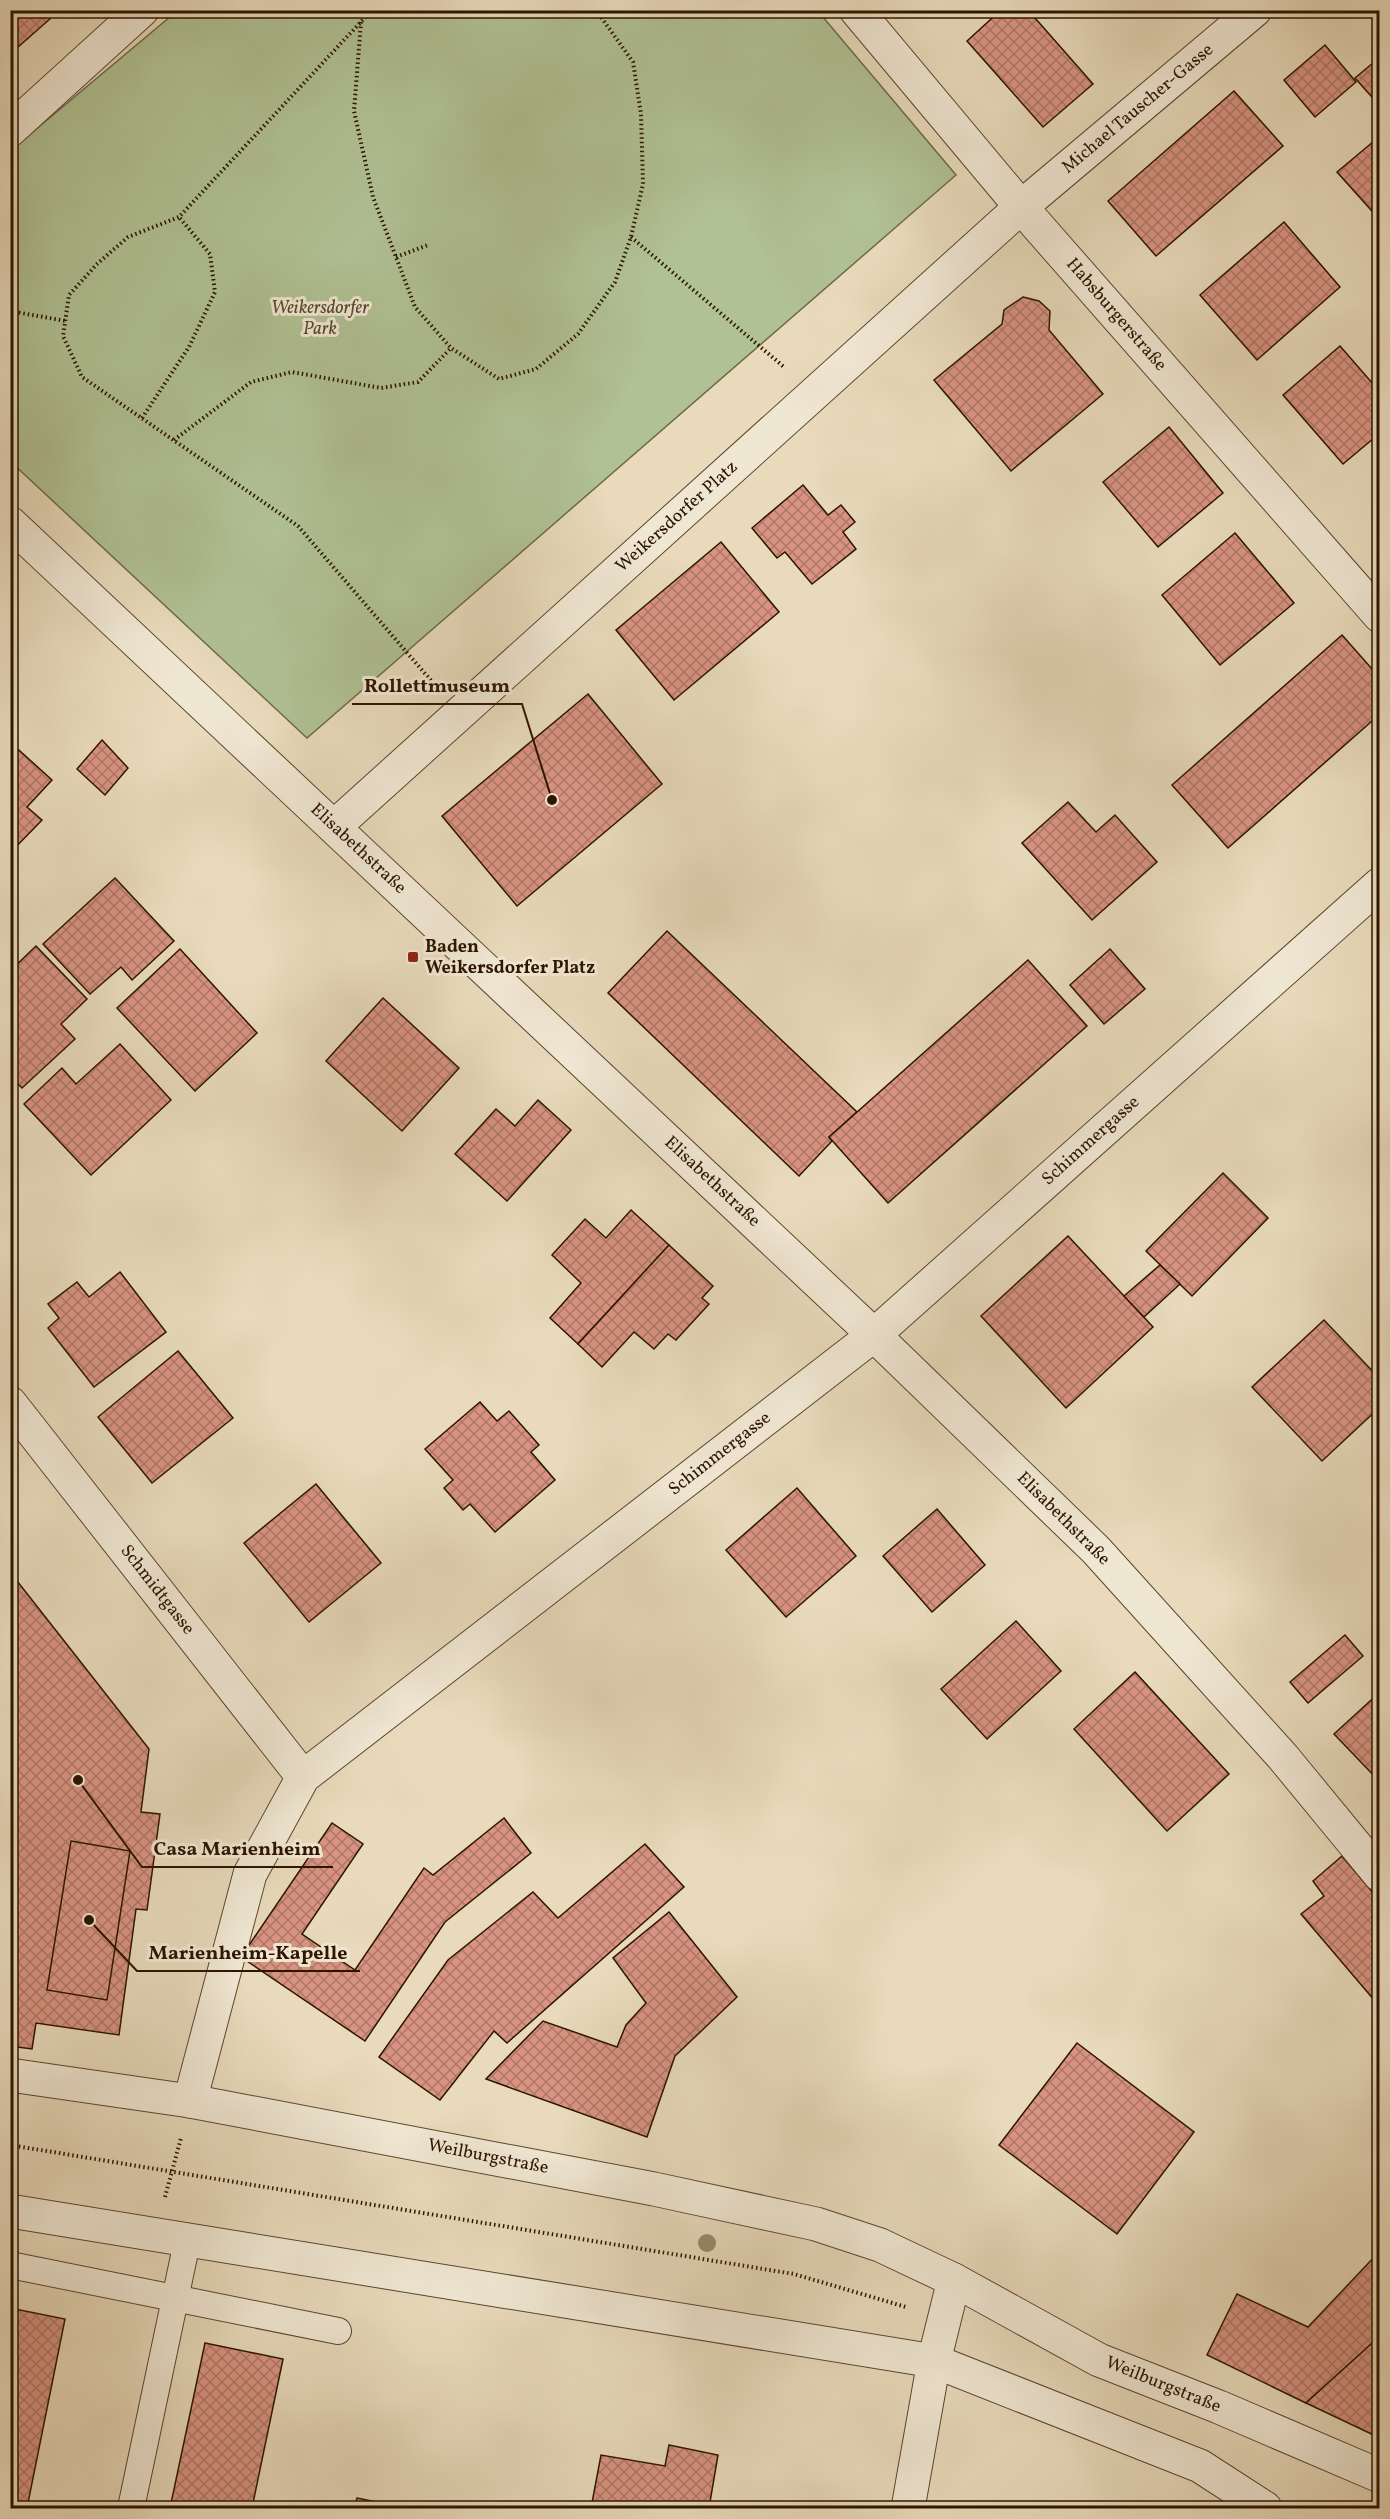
<svg xmlns="http://www.w3.org/2000/svg" width="1390" height="2519" viewBox="0 0 1390 2519" font-family="Vollkorn,serif">
	<defs>
		<pattern id="building-cross-hatch" width="8" height="8" patternUnits="userSpaceOnUse" patternTransform="scale(1.5)"><rect width="8" height="8" fill="#d89381"/><path d="M0 0l8 8M0 8l8-8" fill="none" stroke="#af7767"/></pattern>
	</defs>
	<rect width="100%" height="100%" fill="#e8dabb"/>
	<filter id="stains"><feTurbulence type="fractalNoise" baseFrequency=".00333" numOctaves="4"/><feColorMatrix values="0 0 0 0 .2 0 0 0 0 .09 0 0 0 0 .02 0 0 0 .5 -.17"/></filter>
	<radialGradient id="worn" r=".72"><stop offset=".6" stop-color="#630" stop-opacity="0"/><stop offset="1" stop-color="#630" stop-opacity=".3"/></radialGradient>
	<!-- green -->
	<path fill="#b0c194" stroke="#6e6a4a" stroke-width="1.5" d="M817,10l139,165 -649,563 -296,-276 -1,-311 167,-140z"/>
	<!-- building -->
	<g fill="url(#building-cross-hatch)" stroke="#2c1400" stroke-width="1.5">
		<path d="M10,10h49v1l-49,43z"/>
		<path d="M1001,10h27l65,74 -50,43 -76,-86z"/>
		<path d="M1325,45l31,37 -41,35 -31,-37z"/>
		<path d="M1380,57v49l-25,-28z"/>
		<path d="M1234,91l49,55 -127,110 -48,-55z"/>
		<path d="M1380,136v84l-43,-48z"/>
		<path d="M1284,222l56,65 -83,73 -57,-65z"/>
		<path d="M1023,297l16,4 11,10 -1,19 54,64 -92,77 -77,-91 68,-56 2,-14z"/>
		<path d="M1340,346l40,46v41l-37,31 -60,-69z"/>
		<path d="M1169,427l54,66 -65,54 -55,-65z"/>
		<path d="M803,485l25,30 13,-10 14,17 -12,10 13,17 -44,35 -27,-32 -8,6 -25,-30z"/>
		<path d="M1235,533l59,70 -74,62 -58,-70z"/>
		<path d="M721,542l58,70 -105,88 -58,-70z"/>
		<path d="M1342,635l38,43v36l-152,134 -56,-63z"/>
		<path d="M588,694l74,90 -145,122 -75,-90z"/>
		<path d="M102,740l26,28 -23,27 -28,-26z"/>
		<path d="M10,742l42,38 -25,27 15,13 -32,33z"/>
		<path d="M1068,802l28,30 19,-17 42,47 -65,58 -70,-77z"/>
		<path d="M115,878l59,63 -42,39 -11,-13 -31,27 -47,-50z"/>
		<path d="M667,931l190,181 -28,25 3,4 -33,35 -191,-183z"/>
		<path d="M36,946l51,53 -26,25 14,15 -53,49 -12,-12v-105z"/>
		<path d="M180,949l77,84 -62,58 -78,-83z"/>
		<path d="M1110,949l35,40 -41,35 -34,-39z"/>
		<path d="M1028,960l59,66 -199,177 -59,-66z"/>
		<path d="M383,998l76,70 -57,63 -76,-70z"/>
		<path d="M120,1044l51,56 -80,75 -67,-71 38,-36 14,16z"/>
		<path d="M538,1100l33,30 -64,71 -52,-47 41,-45 19,17z"/>
		<path d="M1223,1173l45,45 -76,78 -46,-45z"/>
		<path d="M631,1210l38,35 -91,99 -28,-26 31,-35 -29,-28 33,-36 21,19z"/>
		<path d="M1068,1236l85,91 -87,81 -85,-92z"/>
		<path d="M669,1245l44,41 -11,12 7,6 -33,36 -8,-6 -14,15 -20,-17 -32,35 -24,-23z"/>
		<path d="M1160,1265l20,19 -36,33 -20,-21z"/>
		<path d="M120,1272l46,60 -72,55 -46,-59 11,-10 -11,-14 29,-22 12,15z"/>
		<path d="M1324,1320l56,59v28l-58,54 -70,-74z"/>
		<path d="M178,1351l55,67 -81,65 -54,-66z"/>
		<path d="M480,1402l17,19 12,-10 30,34 -8,7 24,28 -60,52 -25,-28 -7,6 -19,-22 9,-8 -28,-31z"/>
		<path d="M316,1484l65,79 -72,59 -65,-79z"/>
		<path d="M797,1488l59,68 -70,61 -60,-67z"/>
		<path d="M937,1509l48,56 -53,47 -49,-56z"/>
		<path d="M10,1572l139,177 -8,63 19,2 -13,96 -11,-1 -17,126 -83,-12 -4,26 -22,-3z"/>
		<path d="M1016,1621l45,50 -74,68 -46,-50z"/>
		<path d="M1345,1635l18,21 -55,47 -18,-21z"/>
		<path d="M1135,1672l94,102 -62,57 -93,-102z"/>
		<path d="M1380,1692v90l-46,-48z"/>
		<path d="M504,1818l27,35 -86,69 -80,119 -124,-84 91,-134 31,21 -61,90 53,36 69,-102 9,7z"/>
		<path d="M71,1841l59,10 -23,149 -60,-10z"/>
		<path d="M645,1844l39,43 -177,156 -13,-12 -54,69 -61,-43 69,-97 85,-68 25,26z"/>
		<path d="M1342,1856l38,45v29l-6,4 6,7v66l-79,-93 23,-18 -11,-15z"/>
		<path d="M669,1912l68,85 -62,59 -28,81 -161,-58 57,-58 74,26 9,-22 20,-22 -33,-45z"/>
		<path d="M1077,2043l117,89 -77,102 -118,-89z"/>
		<path d="M1380,2251v85l-74,67 -99,-48 30,-61 71,33z"/>
		<path d="M10,2308l55,11 -38,189h-17z"/>
		<path d="M1380,2336v102l-74,-35z"/>
		<path d="M205,2343l78,16 -31,149h-82z"/>
		<path d="M669,2445l49,10 -9,53h-118l10,-53 64,11z"/>
		<path d="M357,2498l49,10h-52z"/>
	</g>
	<g fill="none" stroke-linecap="round" stroke-linejoin="round">
		<defs>
			<g id="service">
				<path d="M10,2265l328,66"/>
				<path d="M131,2508l56,-266"/>
			</g>
			<g id="minor">
				<path d="M856,10l165,197 359,409"/>
				<path d="M10,130l132,-120"/>
				<path d="M10,523l864,812 222,215 187,207 97,118"/>
				<path d="M334,827l687,-620 234,-197"/>
				<path d="M10,1403l293,374"/>
				<path d="M10,2075l180,26 464,88 162,35 64,21 74,35 145,80 120,47 161,69"/>
				<path d="M190,2101l60,-227 53,-97 571,-442 506,-451"/>
				<path d="M908,2508l26,-147 20,-81"/>
			</g>
			<path id="tertiary" d="M10,2211l924,150 266,105 65,42"/>
		</defs>
		<!-- service casing -->
		<use href="#service" stroke="#5b462f" stroke-width="28"/>
		<!-- minor casing -->
		<use href="#minor" stroke="#5b462f" stroke-width="35"/>
		<!-- tertiary casing -->
		<use href="#tertiary" stroke="#5b462f" stroke-width="35"/>
		<!-- path -->
		<g stroke="#2c1400" stroke-width="4" stroke-dasharray="1.5 3" stroke-linecap="butt">
			<path d="M372,10l-193,207 -51,20 -31,27 -28,31 -6,41 19,41 216,149 136,158"/>
			<path d="M361,22l-7,89 19,86 23,60 19,50 36,41 48,31 37,-10 42,-35 37,-52 16,-45 12,-53 -2,-70 -8,-52 -37,-52"/>
			<path d="M631,237l153,130"/>
			<path d="M396,257l32,-12"/>
			<path d="M10,311l56,10"/>
			<path d="M142,418l47,-71 26,-55 -5,-38 -31,-37"/>
			<path d="M174,440l77,-58 41,-10 89,16 37,-6 33,-34"/>
			<path d="M10,2145l784,129 112,33"/>
			<path d="M165,2197l16,-59"/>
		</g>
		<!-- service -->
		<use href="#service" stroke="#f0e7d3" stroke-width="26"/>
		<!-- minor -->
		<use href="#minor" stroke="#f0e7d3" stroke-width="33"/>
		<!-- tertiary -->
		<use href="#tertiary" stroke="#f0e7d3" stroke-width="33"/>
	</g>
	<!-- trees -->
	<circle fill="#978a6c" cx="707" cy="2243" r="9"/>
	<!-- markers -->
	<rect fill="#8f2418" stroke="#f0e7d3" stroke-width="2" x="407" y="951" width="12" height="12" rx="3"/>
	<g text-anchor="middle" dominant-baseline="central" stroke-width="6" stroke-linejoin="round" paint-order="stroke">
		<!-- street labels -->
		<g font-size="18" fill="#2c1400" stroke="#f0e7d3">
			<text transform="translate(1138 109) rotate(-40)">Michael Tauscher-Gasse</text>
			<text transform="translate(1116 315) rotate(49)">Habsburgerstraße</text>
			<text transform="translate(677 517) rotate(-42)">Weikersdorfer Platz</text>
			<text transform="translate(358 849) rotate(43)">Elisabethstraße</text>
			<text transform="translate(1091 1141) rotate(-42)">Schimmergasse</text>
			<text transform="translate(712 1182) rotate(43)">Elisabethstraße</text>
			<text transform="translate(720 1454) rotate(-38)">Schimmergasse</text>
			<text transform="translate(1063 1519) rotate(45)">Elisabethstraße</text>
			<text transform="translate(157 1590) rotate(52)">Schmidtgasse</text>
			<text transform="translate(488 2157) rotate(11)">Weilburgstraße</text>
			<text transform="translate(1163 2385) rotate(22)">Weilburgstraße</text>
		</g>
		<!-- park labels -->
		<g font-size="18" font-style="italic" fill="#54482c" stroke="#f0e7d3">
			<text x="320" y="308">Weikersdorfer<tspan x="320" dy="21">Park</tspan></text>
		</g>
		<!-- poi labels -->
		<g font-size="18" font-weight="bold" fill="#2c1400" stroke="#f0e7d3" text-anchor="start">
			<text x="425" y="947">Baden<tspan x="425" dy="21">Weikersdorfer Platz</tspan></text>
		</g>
	</g>
	<!-- callouts -->
	<path fill="none" stroke="#2c1400" stroke-width="2" d="M552 800L522 704H352M78 1780L142 1867H333M89 1920L137 1971H360"/>
	<g fill="#2c1400" stroke="#f0e7d3" stroke-width="2">
		<circle cx="552" cy="800" r="6"/>
		<circle cx="78" cy="1780" r="6"/>
		<circle cx="89" cy="1920" r="6"/>
	</g>
	<g font-size="20" text-anchor="middle" font-weight="bold" fill="#2c1400" stroke="#f0e7d3" stroke-width="6" stroke-linejoin="round" paint-order="stroke">
		<text x="437" y="692">Rollettmuseum</text>
		<text x="237" y="1855">Casa Marienheim</text>
		<text x="248" y="1959">Marienheim-Kapelle</text>
	</g>
	<!-- margin -->
	<rect width="1390" height="2519" fill="none" stroke="#e8dabb" stroke-width="36"/>
	<rect x="12" y="12" width="1366" height="2495" fill="none" stroke="#2c1400" stroke-width="3"/>
	<rect x="18" y="18" width="1354" height="2483" fill="none" stroke="#2c1400" stroke-width="1.5"/>
	<rect width="100%" height="100%" filter="url(#stains)"/>
	<rect width="100%" height="100%" fill="url(#worn)"/>
</svg>
